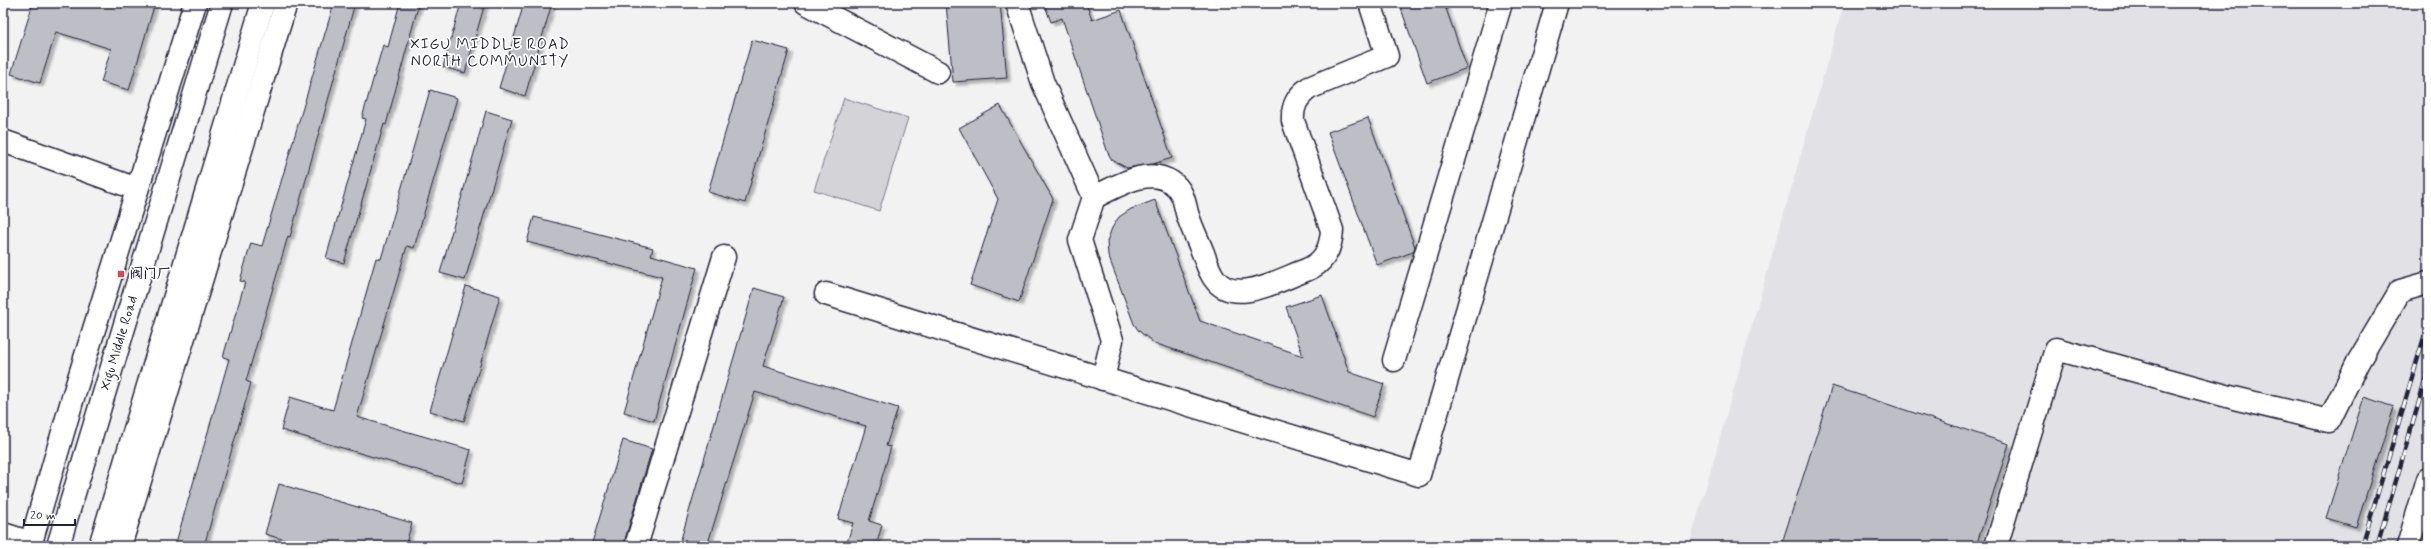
<svg xmlns="http://www.w3.org/2000/svg" width="2431" height="549" viewBox="0 0 2431 549" font-family="Mynerve,'LXGW WenKai TC',sans-serif">
	<defs>
		<filter id="shadow"><feDropShadow dx="3.5" dy="3.5" stdDeviation="1" flood-color="#0004"/></filter>
	</defs>
	<rect width="100%" height="100%" fill="#f2f2f3"/>
	<filter id="ink" filterUnits="userSpaceOnUse"><feTurbulence type="fractalNoise" baseFrequency=".025" numOctaves="2"/><feDisplacementMap in="SourceGraphic" scale="8" xChannelSelector="R" yChannelSelector="G"/><feConvolveMatrix kernelMatrix="1 2 1 2 8 2 1 2 1" color-interpolation-filters="sRGB"/></filter>
	<g filter="url(#ink)">
		<!-- built -->
		<path fill="#e2e2e6" d="M1844,3h584v543h-739z"/>
		<!-- green -->
		<path fill="#d3d3d8" stroke="#7a7a8a" d="M844,98l64,20 -29,93 -65,-21z"/>
		<!-- building -->
		<g fill="#bebec6" stroke="#22223b" filter="url(#shadow)">
			<path d="M33,3h122l-26,87 -28,-8 10,-33 -55,-17 -16,51 -29,-9z"/>
			<path d="M334,3h21l-65,234 -2,-1 -42,145 5,2 -47,163h-29l54,-187 -6,-2 22,-75 -5,-1 11,-38 11,3z"/>
			<path d="M400,3h19l-33,122 -2,-1 -40,139 -18,-5 40,-139 -4,-1 21,-73 5,2z"/>
			<path d="M461,3h24l-20,70 -22,-6z"/>
			<path d="M524,3h28l-27,93 -26,-8z"/>
			<path d="M946,3h54l7,75 -54,4z"/>
			<path d="M1044,3h42l6,17 29,-10 51,148 -19,6 -26,4 -15,-8 -4,-7 -46,-135 -11,4z"/>
			<path d="M1399,3h45l23,65 -40,15z"/>
			<path d="M752,40l37,10 -44,153 -37,-11z"/>
			<path d="M430,90l27,8 -43,150 -7,-2 -50,171 114,33 -9,33 -181,-53 9,-33 43,13 43,-152 5,1z"/>
			<path d="M1000,105l53,94 -34,103 -49,-17 28,-86 -39,-71z"/>
			<path d="M486,111l26,8 -47,161 -25,-7z"/>
			<path d="M1368,118l47,129 -2,5 -36,13 -49,-133z"/>
			<path d="M1155,200l45,121 103,35 -17,-49 36,-12 27,77 35,12 -11,33 -219,-74 -15,-12 -5,-7 -26,-69 -1,-14 5,-13 7,-11 12,-8z"/>
			<path d="M534,217l119,31 -2,7 46,13 -43,153 -30,-9 38,-135 -135,-35z"/>
			<path d="M466,286l34,10 -36,125 -34,-10z"/>
			<path d="M754,288l30,9 -21,69 135,42 -12,38 5,1 -22,74 13,4 -6,21h-30l7,-23 -15,-4 28,-93 -111,-34 -48,154h-28z"/>
			<path d="M1832,386l177,58 -33,102h-195z"/>
			<path d="M2364,397l30,10 -38,120 -30,-9z"/>
			<path d="M623,440l29,9 -29,97h-32z"/>
			<path d="M279,484l133,39 -7,23h-100l-40,-12z"/>
		</g>
		<g fill="none" stroke-linecap="round" stroke-linejoin="round">
			<defs>
				<g id="minor">
					<path d="M806,3l132,69"/>
					<path d="M1017,3l26,80 51,114 -14,43 32,100 -9,39"/>
					<path d="M3,141l134,48"/>
					<path d="M1094,197c23,-10 53,-31 77,-15 12,8 13,19 16,31 4,14 11,27 16,40 3,8 6,18 11,25 19,29 67,1 92,-8 18,-7 25,-21 26,-40l-39,-109c-1,-15 4,-24 16,-33l78,-32 -17,-53"/>
					<path d="M826,294l593,181 138,-472"/>
					<path d="M1394,360l107,-357"/>
					<path d="M3,534l28,9"/>
					<path d="M30,546l44,-152 121,-391"/>
					<path d="M120,546l166,-543"/>
					<path d="M636,546l88,-289"/>
					<path d="M1996,546l60,-197 178,49 95,23 29,-59 42,-71 28,-8"/>
					<path d="M2408,546l20,-67"/>
				</g>
				<g id="major">
					<path d="M58,546l164,-543"/>
					<path d="M100,546l163,-543"/>
				</g>
			</defs>
			<!-- minor casing -->
			<use href="#minor" stroke="#22223b" stroke-width="25"/>
			<!-- major casing -->
			<use href="#major" stroke="#22223b" stroke-width="25"/>
			<!-- minor -->
			<use href="#minor" stroke="#fff" stroke-width="22"/>
			<!-- major -->
			<use href="#major" stroke="#fff" stroke-width="22"/>
			<defs>
				<g id="rail">
					<path d="M2362,546l66,-222"/>
					<path d="M2377,546l51,-175"/>
				</g>
			</defs>
			<!-- rail casing -->
			<use href="#rail" stroke="#22223b" stroke-width="4.5"/>
			<!-- rail -->
			<use href="#rail" stroke="#fff" stroke-width="3" stroke-dasharray="9" stroke-linecap="butt"/>
		</g>
	</g>
	<!-- markers -->
	<rect fill="#d1495b" stroke="#fff" stroke-width="1.5" x="117" y="270" width="8" height="8" rx="2"/>
	<g text-anchor="middle" dominant-baseline="central" stroke-width="3.5" stroke-linejoin="round" paint-order="stroke">
		<!-- poi labels -->
		<g font-size="14" font-weight="bold" fill="#22223b" stroke="#fff" text-anchor="start">
			<text x="129" y="274">阀门厂</text>
		</g>
		<!-- street labels -->
		<g font-size="14" fill="#22223b" stroke="#fff">
			<text transform="translate(119 343) rotate(-73)">Xigu Middle Road</text>
		</g>
		<!-- neighbourhood labels -->
		<g font-size="15" letter-spacing="1" fill="#22223b" stroke="#fff">
			<text x="490" y="45">XIGU MIDDLE ROAD<tspan x="490" dy="17">NORTH COMMUNITY</tspan></text>
		</g>
	</g>
	<!-- margin -->
	<rect width="2431" height="549" fill="none" stroke="#fff" stroke-width="16"/>
	<rect x="8" y="8" width="2415" height="533" fill="none" stroke="#22223b" stroke-width="1.5" filter="url(#ink)"/>
	<!-- scale -->
	<path d="M24 519v6h51v-6" fill="none" stroke="#22223b" stroke-width="2"/>
	<text x="30" y="519" font-size="12" fill="#22223b" stroke="#ffffff" stroke-width="3" paint-order="stroke">20 m</text>
</svg>
